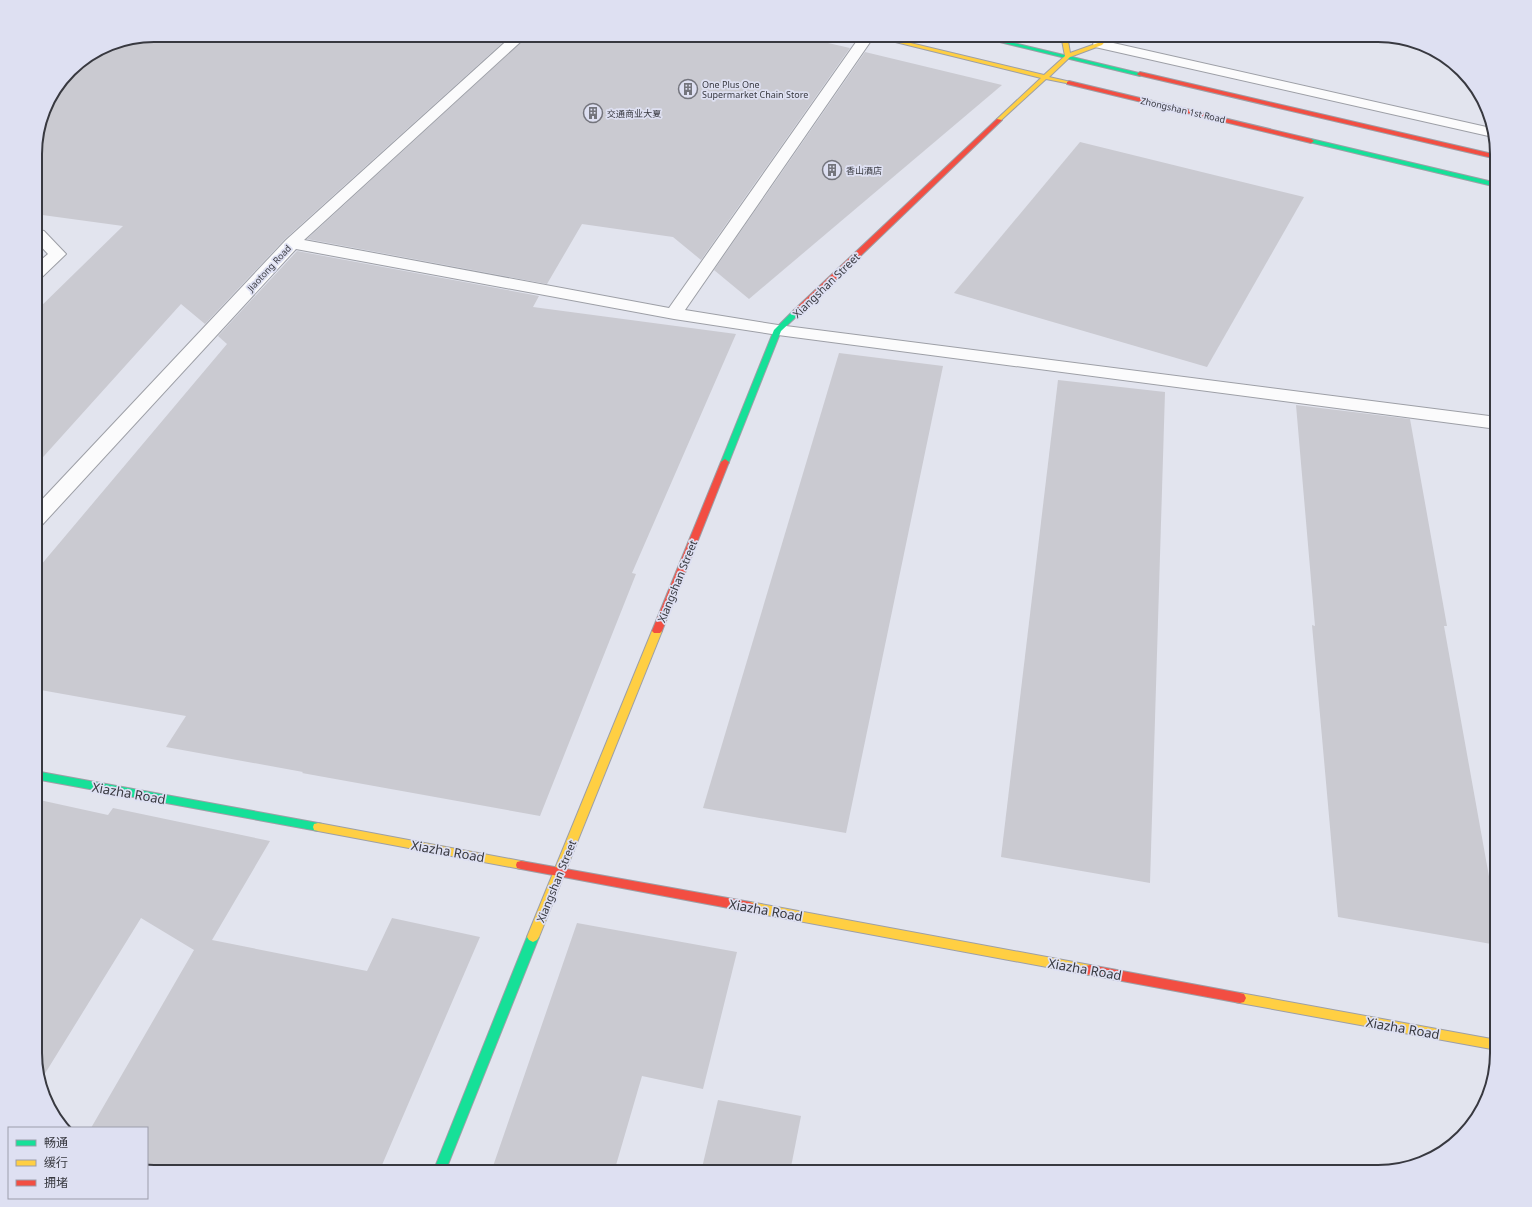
<svg xmlns="http://www.w3.org/2000/svg" width="1532" height="1207" viewBox="0 0 1532 1207" font-family="'Noto Sans','Noto Sans SC',sans-serif">
	<rect width="100%" height="100%" fill="#e2e4ee"/>
	<!-- building -->
	<g fill="#cacad1">
		<path d="M154,35h357l-226,204 -80,85 -24,-20 -146,162v-154l88,-86 -88,-12v-68l12,-44 28,-36 5,-4 29,-18z"/>
		<path d="M529,35h264l57,13 -149,212 -28,-23 -91,-13 -35,60 -240,-45z"/>
		<path d="M865,52l137,33 -253,214 -35,-29z"/>
		<path d="M1080,142l224,55 -97,170 -253,-74z"/>
		<path d="M297,251l242,45 -6,11 203,27 -104,239 4,1 -96,242 -238,-43 1,-1 -137,-25 20,-31 -151,-27v-117l192,-228 -9,-8z"/>
		<path d="M839,353l104,13 -97,467 -143,-25z"/>
		<path d="M1058,380l107,12 -15,491 -149,-26z"/>
		<path d="M1296,405l114,14 37,207h-3l53,295v24l-159,-28 -26,-292 3,1z"/>
		<path d="M35,799l73,16 5,-7 157,33 -58,99 155,31 25,-53 88,19 -101,235h-225l-7,-1v-43h-56l103,-178 -53,-32 -100,162 -6,-20z"/>
		<path d="M577,923l160,29 -34,137 -61,-13 -28,96h-123z"/>
		<path d="M718,1100l83,16 -11,56h-89z"/>
	</g>
	<g fill="none" stroke-linecap="round" stroke-linejoin="round">
		<defs>
			<g id="street">
				<path d="M513,35h15l-224,205 365,68 192,-273h14l-190,275 93,15 719,92v12l-719,-94 -104,-16 -378,-70 -254,276 -7,2v-20l251,-267z"/>
				<path d="M1100,40l391,88 2,9 -398,-90 -2,-3 2,-3z"/>
				<path d="M35,229l9,2 22,23 -25,24 -6,1v-14l13,-11 -13,-14z"/>
			</g>
			<g id="fast">
				<path d="M971,35h10l162,39 -3,2z"/>
				<path d="M1311,139l186,44v4l-188,-45v-2z"/>
				<path d="M793,311h3l4,2 -19,18 -52,131 -1,2h-6l-1,-2 53,-132z"/>
				<path d="M35,771l283,52 4,1 1,3 -1,3 -4,1 -283,-52z"/>
				<path d="M533,932l4,2 2,3 -94,235h-12l94,-235 2,-3z"/>
			</g>
			<g id="slow">
				<path d="M867,35h10l167,40 21,-19 -4,-21h6l3,18 28,-10 7,-8h6l-9,10 -32,12 -21,20 22,5v2l-25,-5 -47,43 -2,-1v-2l44,-41z"/>
				<path d="M657,628l5,3 -123,306 -2,3 -4,2 -4,-2 -2,-3 125,-306z"/>
				<path d="M318,823l203,38 4,1 1,3 -1,3 -4,1 -203,-38 -4,-1 -1,-3 1,-3z"/>
				<path d="M750,902l340,63 4,1 2,4 -2,4 -4,1 -340,-63 -4,-2 -1,-3 1,-3z"/>
				<path d="M1240,993l257,47v10l-257,-47 -4,-1 -2,-4 2,-4z"/>
			</g>
			<g id="jam">
				<path d="M1140,72l357,83v4l-359,-84 -1,-1z"/>
				<path d="M1069,81l242,58 3,2 -3,2 -244,-59v-2z"/>
				<path d="M997,119l5,1 -203,195h-6v-4z"/>
				<path d="M725,459l4,3 -67,169 -2,2h-6l-2,-2 69,-169z"/>
				<path d="M521,861l229,41 4,2 1,3 -1,3 -4,2 -229,-43 -4,-1 -1,-3 1,-3z"/>
				<path d="M1090,965l150,28 4,1 2,4 -2,4 -4,1 -150,-28 -4,-1 -2,-4 2,-4z"/>
			</g>
		</defs>
		<!-- street casing -->
		<use href="#street" stroke="#9d9fa6" stroke-width="2"/>
		<!-- fast casing -->
		<use href="#fast" stroke="#9d9fa6" stroke-width="2"/>
		<!-- slow casing -->
		<use href="#slow" stroke="#9d9fa6" stroke-width="2"/>
		<!-- jam casing -->
		<use href="#jam" stroke="#9d9fa6" stroke-width="2"/>
		<!-- street -->
		<use href="#street" fill="#fbfbfc" fill-rule="evenodd"/>
		<!-- fast -->
		<use href="#fast" fill="#16e098" fill-rule="evenodd"/>
		<!-- slow -->
		<use href="#slow" fill="#ffcf43" fill-rule="evenodd"/>
		<!-- jam -->
		<use href="#jam" fill="#f24e42" fill-rule="evenodd"/>
	</g>
	<!-- icons -->
	<defs>
		<symbol id="building-ring" viewBox="-11 -11 22 22"><circle r="9.5" fill="#dee0f2" stroke="#74757d" stroke-width="1.5"/><path d="M-4-6H4V6H1V3H-1V6H-4ZM-2.5-4.3h1.7v1.8h-1.7ZM.8-4.3h1.7v1.8H.8ZM-2.5-1h1.7V.8h-1.7ZM.8-1h1.7V.8H.8Z" fill="#74757d"/></symbol>
	</defs>
	<g fill-rule="evenodd">
		<use href="#building-ring" x="677" y="78" width="22" height="22"/>
		<use href="#building-ring" x="582" y="102" width="22" height="22"/>
		<use href="#building-ring" x="821" y="159" width="22" height="22"/>
	</g>
	<g text-anchor="middle" dominant-baseline="central" stroke-width="3.5" stroke-linejoin="round" paint-order="stroke">
		<!-- far-poi labels -->
		<g font-size="9" fill="#383940" stroke="#dee0f2" text-anchor="start">
			<text x="702" y="84">One Plus One<tspan x="702" dy="10">Supermarket Chain Store</tspan></text>
			<text x="607" y="113">交通商业大夏</text>
			<text x="846" y="170">香山酒店</text>
		</g>
		<!-- far-street labels -->
		<g font-size="9" fill="#383940" stroke="#dee0f2">
			<text transform="translate(1183 110) rotate(13)">Zhongshan 1st Road</text>
			<text transform="translate(269 268) rotate(-47)">Jiaotong Road</text>
		</g>
		<!-- street labels -->
		<g font-size="11" fill="#383940" stroke="#dee0f2">
			<text transform="translate(826 285) rotate(-44)">Xiangshan Street</text>
			<text transform="translate(677 581) rotate(-68)">Xiangshan Street</text>
			<text transform="translate(556 881) rotate(-68)">Xiangshan Street</text>
		</g>
		<!-- near-street labels -->
		<g font-size="13" fill="#383940" stroke="#dee0f2">
			<text transform="translate(129 793) rotate(10)">Xiazha Road</text>
			<text transform="translate(448 851) rotate(10)">Xiazha Road</text>
			<text transform="translate(766 910) rotate(10)">Xiazha Road</text>
			<text transform="translate(1085 969) rotate(10)">Xiazha Road</text>
			<text transform="translate(1403 1028) rotate(10)">Xiazha Road</text>
		</g>
	</g>
	<!-- crop -->
	<path d="M0 0H1532V1207H0ZM154 42H1378A112 112 0 0 1 1490 154V1053A112 112 0 0 1 1378 1165H154A112 112 0 0 1 42 1053V154A112 112 0 0 1 154 42Z" fill="#dee0f2" fill-rule="evenodd"/>
	<path fill="none" stroke="#383940" stroke-width="2" d="M154 42H1378A112 112 0 0 1 1490 154V1053A112 112 0 0 1 1378 1165H154A112 112 0 0 1 42 1053V154A112 112 0 0 1 154 42Z"/>
	<!-- legend -->
	<rect x="8" y="1127" width="140" height="72" fill="#dee0f2" stroke="#9c9dab"/>
	<rect x="16" y="1140" width="20" height="6" fill="#16e098" stroke="#9c9dab"/>
	<text x="44" y="1147" font-size="12" fill="#383940">畅通</text>
	<rect x="16" y="1160" width="20" height="6" fill="#ffcf43" stroke="#9c9dab"/>
	<text x="44" y="1167" font-size="12" fill="#383940">缓行</text>
	<rect x="16" y="1180" width="20" height="6" fill="#f24e42" stroke="#9c9dab"/>
	<text x="44" y="1187" font-size="12" fill="#383940">拥堵</text>
</svg>
